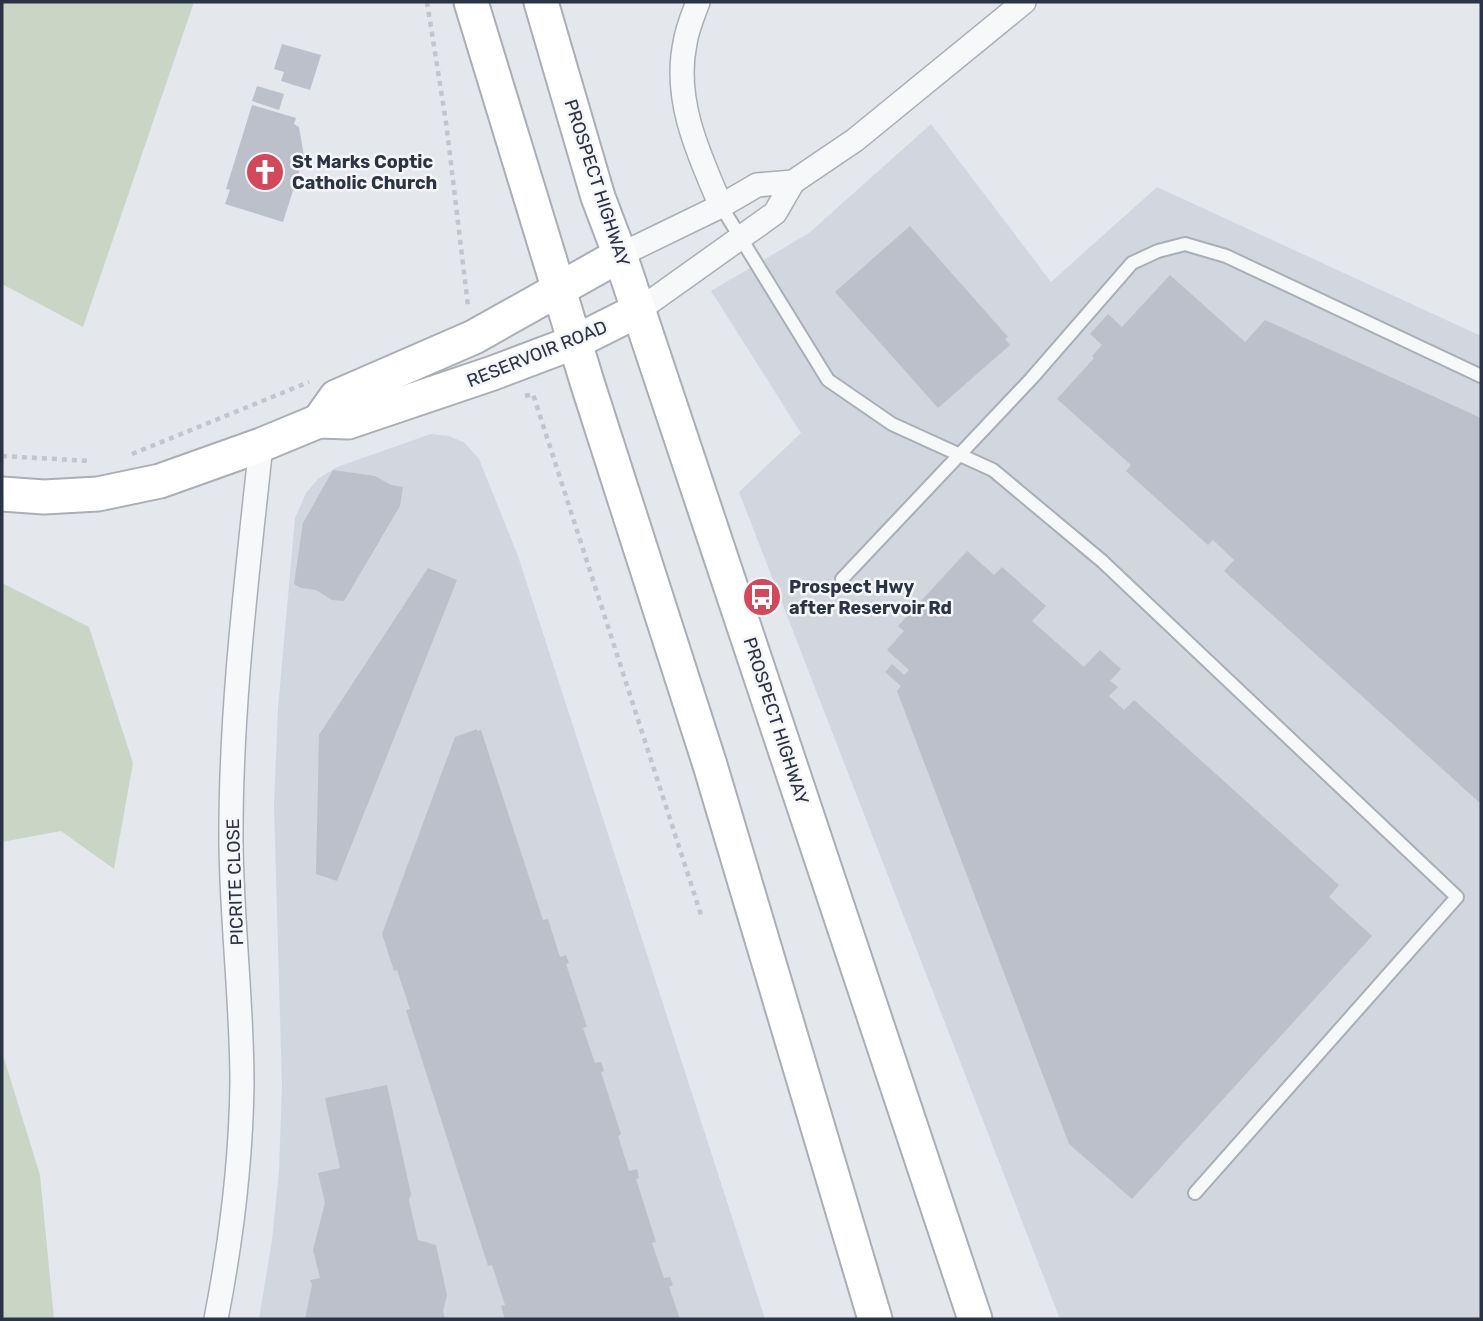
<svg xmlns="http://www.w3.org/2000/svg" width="1483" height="1321" viewBox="0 0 1483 1321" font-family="Rubik,sans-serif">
	<rect width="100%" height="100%" fill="#e4e7ec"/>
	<!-- built -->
	<g fill="#d2d6de">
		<path d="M931,124l120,158 106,-95 324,149v983h-421l-321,-827 62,-59 -90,-142 98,-58z"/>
		<path d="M431,434l18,2 16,7 14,16 39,97 247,763h-506l13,-79 7,-69 3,-85 -8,-280 4,-98 17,-190 11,-25 12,-14 19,-12z"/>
	</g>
	<!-- green -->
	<g fill="#c9d6c5">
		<path d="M2,2h192l-111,325 -81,-43z"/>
		<path d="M2,583l87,44 44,136 -19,106 -53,-38 -59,11z"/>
		<path d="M2,1052l38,123 14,144h-52z"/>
	</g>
	<!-- building -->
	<g fill="#bbc0ca">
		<path d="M282,44l39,11 -11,35 -29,-9 3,-9 -10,-3z"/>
		<path d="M257,86l27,8 -5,16 -27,-9z"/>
		<path d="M252,105l44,13 -2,6 5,3 5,29 -21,66 -58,-18 5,-14 -4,-1z"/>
		<path d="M910,226l98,111 -3,2 5,6 -72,63 -103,-116z"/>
		<path d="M1170,275l75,67 20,-22 216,98v386l-257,-233 10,-11 -21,-20 -5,5 -82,-74 5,-6 -74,-66 37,-41 -2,-2 10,-11 -12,-11 18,-20 14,13z"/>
		<path d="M333,470l42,6 16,9 12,2 -3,19 -56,95 -12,-1 -16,-10 -15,-2 -7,-4 9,-61z"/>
		<path d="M967,551l27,24 8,-8 44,39 -14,15 52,46 16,-17 21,19 -11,12 8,6 -9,9 15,14 10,-10 205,185 -10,12 43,39 -240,263 -63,-55 -172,-453 4,-5 -16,-14 7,-8 12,11 5,-5 -22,-20 17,-19 -6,-5z"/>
		<path d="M428,568l29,12 -120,301 -21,-7 3,-139z"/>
		<path d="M477,729v2l4,-1 62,190 5,-1 12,38 6,-2 3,8 -3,1 21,63 -4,1 12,35 6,-1 3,9 -3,1 20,62 -3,2 11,35 8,-2 2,9 -3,1 20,63 -4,1 12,35 6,-1 3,8 -4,2 11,32h-175l-4,-13 4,-1 -13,-40 -4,1 -82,-256 4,-1 -13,-39 -3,1 -12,-37 73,-197z"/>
		<path d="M387,1085l24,109 -2,6 9,40 18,5 11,50 -4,16 2,8h-140l7,-34 -2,-5 10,-2 -7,-28 12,-47 -7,-30 22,-5 -15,-70z"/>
	</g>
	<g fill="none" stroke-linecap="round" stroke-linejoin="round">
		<defs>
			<g id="lane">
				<path d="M721,206l107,174 64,44 101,46 109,91 355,336 -262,296"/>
				<path d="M842,579l189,-200 101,-116 26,-12 27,-7 41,12 255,120"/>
			</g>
			<g id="street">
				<path d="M698,2c-5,13 -11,27 -13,41 -12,57 14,112 36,163"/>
				<path d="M620,255l101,-49 36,-21 36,-3"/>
				<path d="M639,310l136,-97 18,-31 62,-42 169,-138"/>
				<path d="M216,1319c15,-77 25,-157 26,-236 0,-79 -10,-159 -11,-238 -1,-134 16,-268 30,-400"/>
			</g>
			<g id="secondary">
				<path d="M471,2l117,383 122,380 165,554"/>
				<path d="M541,2l57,195 22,58 355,1064"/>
				<path d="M319,421l17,-24 138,-60 146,-82"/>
				<path d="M2,494l42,3 54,-3 62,-13 101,-36 58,-24 29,1 145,-49 82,-31 64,-32"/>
			</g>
		</defs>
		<!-- lane casing -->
		<use href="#lane" stroke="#a9aeb7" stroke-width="16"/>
		<!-- street casing -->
		<use href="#street" stroke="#a9aeb7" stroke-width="26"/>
		<!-- secondary casing -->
		<use href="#secondary" stroke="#a9aeb7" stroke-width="37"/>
		<!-- path -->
		<g stroke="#c2c5cb" stroke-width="4.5" stroke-dasharray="5 5" stroke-linecap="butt">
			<path d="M427,2l19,120 22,184"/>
			<path d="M525,396l8,-2 168,521"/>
			<path d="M132,454l177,-72"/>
			<path d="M2,456l88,5"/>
		</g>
		<!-- lane -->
		<use href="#lane" stroke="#f7f8fa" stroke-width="12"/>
		<!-- street -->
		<use href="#street" stroke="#f7f8fa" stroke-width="23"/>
		<!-- secondary -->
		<use href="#secondary" stroke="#fff" stroke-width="33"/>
	</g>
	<!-- icons -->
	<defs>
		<symbol id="church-disc" viewBox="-11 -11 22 22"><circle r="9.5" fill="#d1495b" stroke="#f4f6f9"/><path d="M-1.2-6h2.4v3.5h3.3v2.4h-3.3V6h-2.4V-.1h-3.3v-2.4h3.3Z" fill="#fff"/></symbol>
		<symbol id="bus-disc" viewBox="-11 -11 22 22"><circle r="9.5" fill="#d1495b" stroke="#f4f6f9"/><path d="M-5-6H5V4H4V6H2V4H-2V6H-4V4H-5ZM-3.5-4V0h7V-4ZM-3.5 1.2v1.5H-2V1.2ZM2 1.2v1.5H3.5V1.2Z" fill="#fff"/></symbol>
	</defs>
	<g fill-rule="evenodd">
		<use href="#church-disc" x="243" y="150" width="44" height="44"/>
		<use href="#bus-disc" x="740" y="575" width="44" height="44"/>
	</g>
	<g text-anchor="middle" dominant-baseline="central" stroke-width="5" stroke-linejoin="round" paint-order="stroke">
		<!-- poi labels -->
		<g font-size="18" font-weight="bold" fill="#2b3445" stroke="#f4f6f9" text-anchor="start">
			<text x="292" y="162">St Marks Coptic<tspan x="292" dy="21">Catholic Church</tspan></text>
			<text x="789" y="587">Prospect Hwy<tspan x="789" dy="21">after Reservoir Rd</tspan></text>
		</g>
		<!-- street labels -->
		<g font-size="18" fill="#2b3445" stroke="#f4f6f9">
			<text transform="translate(597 183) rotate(72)">PROSPECT HIGHWAY</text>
			<text transform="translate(537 354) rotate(-22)">RESERVOIR ROAD</text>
			<text transform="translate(776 721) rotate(72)">PROSPECT HIGHWAY</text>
			<text transform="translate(235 882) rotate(-92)">PICRITE CLOSE</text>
		</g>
	</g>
	<!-- border -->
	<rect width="1483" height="1321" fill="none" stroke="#2b3445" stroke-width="7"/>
</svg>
